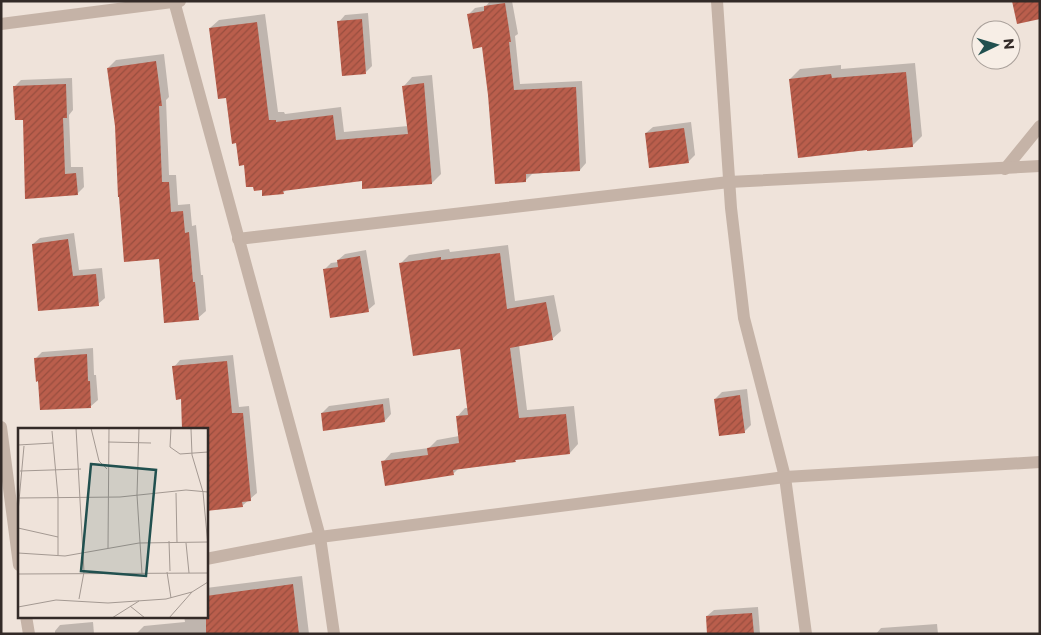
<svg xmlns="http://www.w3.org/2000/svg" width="1041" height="635" viewBox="0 0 1041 635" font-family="Montserrat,sans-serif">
	<defs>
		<pattern id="building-hatch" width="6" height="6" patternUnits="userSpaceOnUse" patternTransform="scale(1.25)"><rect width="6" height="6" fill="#ba5e4c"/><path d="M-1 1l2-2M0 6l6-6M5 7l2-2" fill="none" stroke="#984e3f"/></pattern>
	</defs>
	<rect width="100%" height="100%" fill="#efe3da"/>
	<!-- shadow -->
	<g fill="#0003">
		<path d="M490,1h22l6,33 -3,2 5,48 62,-3 4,82 -6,7 -48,4 -6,6 -37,-85 -6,-50 -15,-30 7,-7 11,-2z"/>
		<path d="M368,13l4,53 -6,6 -27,-50 6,-7z"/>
		<path d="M265,14l13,98h6l1,2 56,-7 3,25 64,-6 -4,-40 8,-9 20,-2 9,99 -9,9 -69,-3 -76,9 -4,4 -20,-5 -18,-24 -35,-136 9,-8z"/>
		<path d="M164,54l5,43 -3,3 3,75h7l2,30 12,-1 2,22 4,-1 5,50h2l3,36 -8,7 -38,-60 -44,-132 -8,-58 8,-8z"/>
		<path d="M915,63l7,73 -10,10 -122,-67 10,-10 41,-4v4z"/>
		<path d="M72,78l1,32 -4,5 2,52h12l1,20 -6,6 -54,-74 -9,-33 6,-6z"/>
		<path d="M691,122l4,33 -7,7 -42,-29 7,-6z"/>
		<path d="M74,233l5,37 23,-2 3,30 -7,6 -65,-60 7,-6z"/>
		<path d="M508,245l7,56 39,-6 7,36 -9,8 -33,6 8,65 47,-4 4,38 -8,9 -52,5 -3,3 -56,7 -5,5 -71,-11 8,-9 38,-5 8,-8 22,-4 -2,-19 8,-9h4l-8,-61 -61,-83 9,-9 40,-6 1,3z"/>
		<path d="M366,250l9,54 -7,6 -44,-40 7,-7 7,-1v-2l7,-6z"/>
		<path d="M93,348l1,27h2l2,25 -7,6 -56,-47 7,-7z"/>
		<path d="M233,355l6,52 10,-1 8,87 -15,13 -36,-77 -24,-31 -8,-31 6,-7z"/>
		<path d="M747,389l4,36 -7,7 -29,-33 7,-7z"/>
		<path d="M389,398l2,16 -6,7 -63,-8 7,-7z"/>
		<path d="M302,576l7,58h-173l8,-8 41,-4 -1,-6h22v-28z"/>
		<path d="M758,607l2,27h-52l-1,-18 7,-6z"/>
		<path d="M93,622l1,12h-39v-3l5,-6z"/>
		<path d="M937,624l1,10h-62l5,-6z"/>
	</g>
	<!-- building -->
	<g fill="url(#building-hatch)">
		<path d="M1012,1h28v18l-23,5z"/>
		<path d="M505,3l6,39h-2l5,48 62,-3 4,84 -54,3v8l-31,2 -7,-89 -6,-48 -9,2 -6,-35 17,-3v-5z"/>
		<path d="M362,19l4,55 -24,2 -5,-55z"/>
		<path d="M257,22l12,98h7v2l57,-7 3,25 72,-6 -6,-48 22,-3 8,101 -70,5v-8l-79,10 1,3 -22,2v-6l-8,1 -1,-4h-7l-2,-22 -5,1 -3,-23 -4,1 -6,-46 -8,1 -9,-71z"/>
		<path d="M156,61l6,45h-3l3,76h7l2,30 12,-1 2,22 4,-1 4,50h2l4,38 -35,3 -5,-64 -35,3 -5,-65h-1l-3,-71 -8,-58z"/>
		<path d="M906,72l7,75 -46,4v-1l-69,8 -9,-79 42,-5 1,4z"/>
		<path d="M66,84l1,34h-4l2,56 11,-1 2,22 -53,4 -2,-79h-8l-2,-34z"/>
		<path d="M684,128l5,35 -40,5 -4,-35z"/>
		<path d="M68,239l5,37 23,-2 3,32 -61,5 -6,-67z"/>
		<path d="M500,253l7,56 39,-7 7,38 -43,8 9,70 47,-4 4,40 -55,6 1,2 -63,8 1,5 -69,11 -4,-25 47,-6 -1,-7 32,-5 -3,-27 12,-1 -8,-66 -47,7 -14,-93 42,-6v3z"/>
		<path d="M360,256l9,56 -39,6 -7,-49 15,-2 -1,-7z"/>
		<path d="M87,354l1,27h2l1,27 -51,2 -2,-29 -2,1 -2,-24z"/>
		<path d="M227,361l5,52h11l8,88 -9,1 1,5 -37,4v-82h-24l-1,-30 -5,1 -4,-34z"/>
		<path d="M740,395l5,38 -26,3 -5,-37z"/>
		<path d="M383,404l2,18 -62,9 -2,-18z"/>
		<path d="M293,584l6,50h-93v-38z"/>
		<path d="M752,613l2,21h-47l-1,-18z"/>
	</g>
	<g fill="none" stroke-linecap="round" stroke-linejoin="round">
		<!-- street -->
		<g stroke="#c5b3a7" stroke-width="12">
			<path d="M174,1l146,536 14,97"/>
			<path d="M717,1l14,207 13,110 41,159 21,157"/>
			<path d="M1,24l179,-23"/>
			<path d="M1005,169l35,-43"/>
			<path d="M238,239l491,-57 311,-16"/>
			<path d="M1,427l18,138"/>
			<path d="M206,559l114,-22 465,-60 255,-15"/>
			<path d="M26,616l3,18"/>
		</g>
	</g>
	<!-- overview -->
	<g transform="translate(18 428)">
		<rect width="190" height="190" fill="#efe3da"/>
		<path fill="none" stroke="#a49992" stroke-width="1" d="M58,0l8,144 -5,27M73,0l8,33 8,8M121,0l-2,67 5,79M153,0l-1,19 10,7 28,-2M173,1l1,26 11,37 5,54M34,3l6,66v58M90,14l43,1M0,17l35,-2M2,43l61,-2M158,65l1,50M0,70l102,-1 66,-7 22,2M0,84l6,-66M0,100l40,9M151,113l1,30M168,115l3,30M90,120l1,-120M0,125l47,3 74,-13 69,-1M149,144l4,26M0,146l190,-1M112,178l15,12M0,179l38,-7 52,3 58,-4 26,-7M94,190l27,-17M151,190l23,-26 16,-10"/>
		<path fill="#21504f" fill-opacity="0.15" stroke="#21504f" stroke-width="2.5" d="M73,36l65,6 -10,106 -65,-5z"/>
		<rect width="190" height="190" fill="none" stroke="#332a27" stroke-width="2.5"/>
	</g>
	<!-- border -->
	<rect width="1041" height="635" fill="none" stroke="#332a27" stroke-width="5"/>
	<!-- north arrow -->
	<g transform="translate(996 45) rotate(85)"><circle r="24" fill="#f7eee6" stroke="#a9a09a"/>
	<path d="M0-4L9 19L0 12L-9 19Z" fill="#21504f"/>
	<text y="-8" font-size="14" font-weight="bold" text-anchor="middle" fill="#332a27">N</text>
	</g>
</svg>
